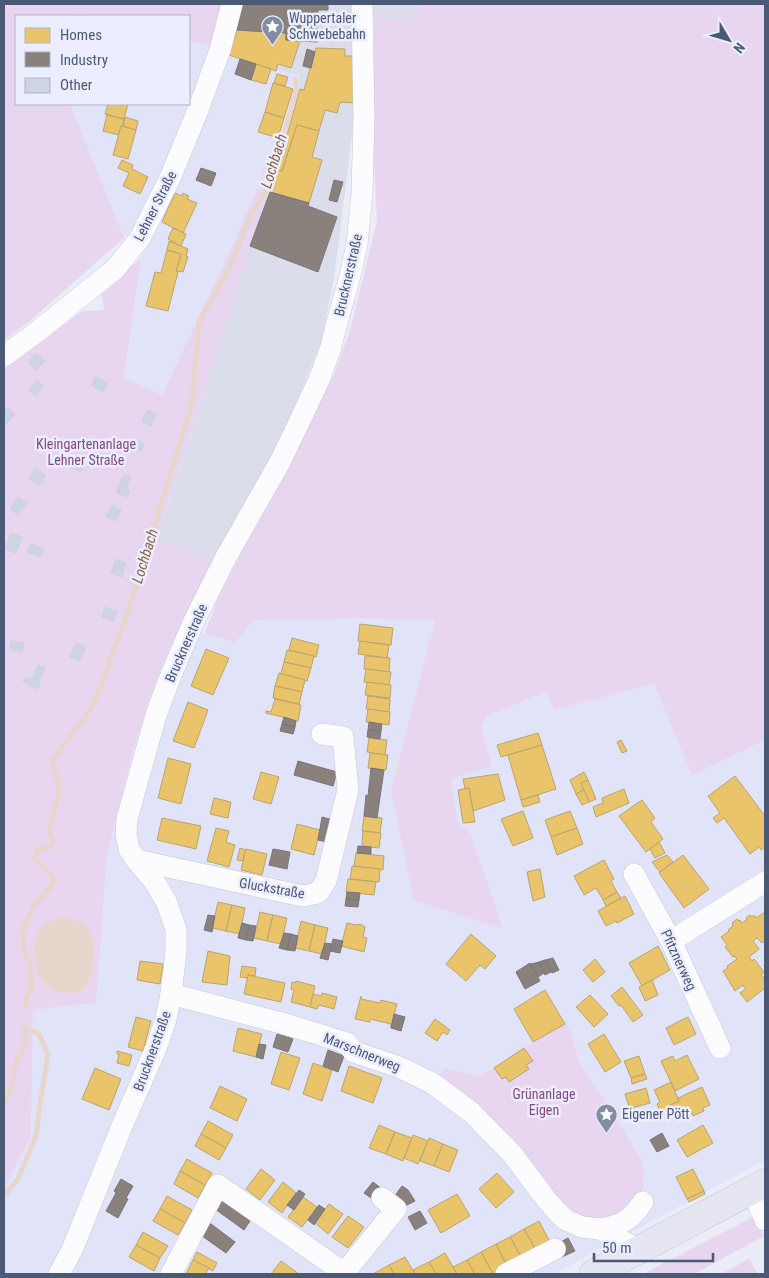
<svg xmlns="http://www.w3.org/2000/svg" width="769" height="1278" viewBox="0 0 769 1278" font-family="'Roboto Condensed',sans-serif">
	<rect width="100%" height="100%" fill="#eaecf7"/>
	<!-- residential -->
	<g fill="#e1e4f8" fill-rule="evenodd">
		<path d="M189,41l26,6 -71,166 -20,25 -54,-134h119z"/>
		<path d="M229,55l71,21v13l-23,81 -13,-4 -6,20 -24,56 -72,153 -38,-16 17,-121 16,-28 38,-83z"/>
		<path d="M344,618l91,2 -44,171 111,138 -33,-100h-10l-8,-50 41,-13 -11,-39 5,-11 60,-24 8,18 100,-26 38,90 73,-34v420l-211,114h-550v-86l27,-51 2,-127 63,-7 11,-148 26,-106 22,-67 14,-32 11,-25 55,18 18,-23 80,-1zM567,1022l12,39 60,94 4,9 1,11 -1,11 -2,8 -198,-126 38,8 43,-28z"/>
	</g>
	<!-- industrial -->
	<path fill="#dbdeea" d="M243,4h179l-7,19 -61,-8v103l-20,161 -13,63 -43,107 -65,110 -56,-19 93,-294 20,-54 30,-103v-13l-71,-21 8,-25z"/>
	<!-- green -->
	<g fill="#e8d5f0">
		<path d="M4,4h218l-7,43 -26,-6v-25h-99l-10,-2 -1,2h-63v88h54l54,134 -92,81 -28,21z"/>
		<path d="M422,4h343v736l-73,35 -38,-91 -100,26 -8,-18 -60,24 -5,11 11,39 -41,13 8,49 10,1 34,100 -89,-29 -23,-109 44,-171 -91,-2 -11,1 -80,1 -18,23 -30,-10 13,-35 116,-223 16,-44 27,-110 -5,-107 2,-97 40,6z"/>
		<path d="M264,166l13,4 -7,22 -20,54 -93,293 56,20 -44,91 -14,32 -22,67 -26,106 -11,148 -63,7 -2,127 -27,51v-819l79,-58 21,-1 -2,-16 39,-36 -17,120 38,17 72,-153 24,-56z"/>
		<path d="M567,1022l12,39 60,94 4,9 1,11 -1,11 -2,8 -30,27 -35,-4 -137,-139 4,-10 38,8 43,-28z"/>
		<path d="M753,1217l11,19 -70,38h-51z"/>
		<path d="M749,1259l9,15h-38z"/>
	</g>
	<!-- water -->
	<path fill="#e7d6cc" d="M66,918c7,2 13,3 18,7 13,12 13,41 5,55 -2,4 -4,7 -7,10l-13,3 -16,-2 -15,-15 -5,-26 2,-11 4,-9 8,-7 9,-4z"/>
	<!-- homes -->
	<g fill="#e9c46a" stroke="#b9a46e">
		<path d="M237,30l49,3v7l14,1 -9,27 -13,-4 -2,7 -47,-16z"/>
		<path d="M316,48l29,1v7h10l-1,47 -14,-1 -3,11 -12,-3 -6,21 -22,-6 -15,46 -5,-1 23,-81 4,1z"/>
		<path d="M256,64l15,5 -5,15 -15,-4z"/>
		<path d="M277,74l11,3 -3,9 -11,-3z"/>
		<path d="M273,83l20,6 -9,29 -19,-6z"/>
		<path d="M108,104h20l-4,15 -19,-5z"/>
		<path d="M265,112l19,6 -6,20 -20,-6z"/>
		<path d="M107,115l17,4 -5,16 -16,-4z"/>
		<path d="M125,117l13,4 -2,9 -13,-4z"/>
		<path d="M297,125l22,6 -7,26 10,3 -13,43 -39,-11 7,-22 5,1z"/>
		<path d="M121,126l15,4 -8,29 -15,-4z"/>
		<path d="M122,160l11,5 -1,4 16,8 -8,17 -17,-8 6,-13 -11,-5z"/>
		<path d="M175,193l7,3 1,-3 6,3 -2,3 10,4 -14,30 -21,-11z"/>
		<path d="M173,228l13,6 -5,12 -13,-7z"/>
		<path d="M169,241l19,8 -2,7 2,1 -5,15 -7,-1 5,-17 -14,-4z"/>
		<path d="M167,250l14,4 -5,17 2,1 -10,39 -22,-5 9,-34 6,1z"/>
		<path d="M360,624l33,4 -2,17 -33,-4z"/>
		<path d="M292,638l27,7 -3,12 -27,-7z"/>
		<path d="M360,641l29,4 -2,13 -29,-4z"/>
		<path d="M206,649l23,9 -16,37 -22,-9z"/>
		<path d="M287,650l27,6 -3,12 -27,-6z"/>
		<path d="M365,656l25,2 -1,14 -25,-3z"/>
		<path d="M284,662l27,6 -4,13 -26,-7z"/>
		<path d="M366,669l25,3 -2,13 -25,-3z"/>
		<path d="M279,673l26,7 -3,12 -27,-6z"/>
		<path d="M367,682l24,3 -1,13 -25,-3z"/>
		<path d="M275,686l27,6 -3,12 -26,-6z"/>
		<path d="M368,696l22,3 -1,13 -23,-3z"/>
		<path d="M275,699l26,6 -3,16 -32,-8v-2l5,1z"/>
		<path d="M188,702l20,8 -14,38 -21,-7z"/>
		<path d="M368,709l22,3 -1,13 -23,-3z"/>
		<path d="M538,733l4,12 -41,12 -4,-12z"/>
		<path d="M369,738l18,2 -2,15 -18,-3z"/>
		<path d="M621,740l6,11 -5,2 -5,-11z"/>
		<path d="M542,745l14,44 -35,11 -13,-45z"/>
		<path d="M370,753l18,2 -2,15 -18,-2z"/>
		<path d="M168,758l23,6 -10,40 -23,-6z"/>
		<path d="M261,772l18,5 -8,27 -18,-5z"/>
		<path d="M584,772l4,8 -7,3 3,7 -8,4 -6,-14z"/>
		<path d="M498,774l7,26 -32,11 -4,-23 -4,1 -2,-10z"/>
		<path d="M735,776l30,40v31l-4,3 -2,-3 -9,7 -26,-36 -7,5 -4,-5 7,-5 -12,-17z"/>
		<path d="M588,780l8,19 -7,3 -8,-19z"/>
		<path d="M469,788l6,34 -12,1 -5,-33z"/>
		<path d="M624,789l5,14 -33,14 -3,-10 10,-4 -1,-5z"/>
		<path d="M584,790l5,12 -7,3 -6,-11z"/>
		<path d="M538,795l2,7 -17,5 -2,-7z"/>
		<path d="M214,798l17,4 -3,16 -18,-4z"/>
		<path d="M642,800l13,18 -4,4 12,17 -17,13 -27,-36z"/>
		<path d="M523,811l10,27 -20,8 -12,-27z"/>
		<path d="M570,811l7,17 -26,9 -6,-17z"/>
		<path d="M364,816l18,2 -2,15 -18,-2z"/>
		<path d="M162,818l39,8 -5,23 -39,-9z"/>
		<path d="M297,824l23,6 -6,25 -23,-6z"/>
		<path d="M216,828l13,3 -3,11 9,3 -6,22 -22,-6z"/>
		<path d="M577,828l6,16 -26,11 -6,-18z"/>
		<path d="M363,831l18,2 -2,15 -17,-2z"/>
		<path d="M659,842l6,11 -10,5 -5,-9z"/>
		<path d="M240,848l6,2 -3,11 -6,-1z"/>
		<path d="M246,849l21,5 -5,21 -21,-5z"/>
		<path d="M356,853l28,3 -1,14 -29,-4z"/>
		<path d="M667,855l6,7 -13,10 -8,-10z"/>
		<path d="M683,855l26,34 -25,19 -25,-35z"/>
		<path d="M604,860l10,19 -3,2 6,11 -14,8 -7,-12 -12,7 -10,-19z"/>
		<path d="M352,866l28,3 -1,13 -29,-3z"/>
		<path d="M540,869l5,28 -12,4 -6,-29z"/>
		<path d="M348,879l28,3 -2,13 -28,-3z"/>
		<path d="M617,892l4,6 -15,8 -3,-6z"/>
		<path d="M625,896l9,18 -17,9 -1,-2 -10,5 -8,-15z"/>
		<path d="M218,902l14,3 -6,26 -14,-3z"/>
		<path d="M232,905l13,3 -5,26 -14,-3z"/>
		<path d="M260,912l13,3 -6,26 -13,-3z"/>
		<path d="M765,912v29l-3,2 -5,-5 -4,3 6,8 -10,8 3,4 2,-2 10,13 -3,2 4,6v8l-18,14 -7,-9 6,-4 -2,-2 -1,-2 -8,6 -12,-20 5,-3 -1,-2 10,-7 -3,-3 -1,1 -8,-10 2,-2 -6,-8 8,-6 -1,-1 5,-4 -1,-3 5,-4 2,2 1,-1 2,3 5,-4 -1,-1 4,-3 2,2 2,-2 2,3z"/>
		<path d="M273,915l14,3 -6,26 -14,-3z"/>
		<path d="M301,921l14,4 -6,26 -14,-3z"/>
		<path d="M347,923l9,2 2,-1 4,1 3,2 -2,10 4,1 -3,14 -23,-6z"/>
		<path d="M315,925l13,3 -6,26 -13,-3z"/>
		<path d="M471,934l25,22 -11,13 -5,-4 -14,16 -20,-17z"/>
		<path d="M658,946l12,24 -28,16 -13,-23z"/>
		<path d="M208,951l22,5 -3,29 -25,-3z"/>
		<path d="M595,959l10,13 -12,10 -10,-12z"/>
		<path d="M140,961l23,3 -3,20 -23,-4z"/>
		<path d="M242,966l14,2 -1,8 -7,-1v3l-8,-1z"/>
		<path d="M248,975l37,8 -4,19 -37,-8z"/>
		<path d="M652,980l6,15 -13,6 -6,-14z"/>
		<path d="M296,981l19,5 -5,21 -19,-5 3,-12 -3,-1 1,-7 3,1z"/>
		<path d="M622,987l21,28 -10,7 -12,-17 -2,1 -8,-10z"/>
		<path d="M545,990l20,34 -32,18 -19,-33z"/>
		<path d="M322,993l15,4 -3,12 -15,-4 -2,4 -7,-2 3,-13 8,2z"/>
		<path d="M590,995l18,19 -14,13 -18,-20z"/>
		<path d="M361,996v3l19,4 1,-3 16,4 -6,23v-3l-21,-5v3l-15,-3z"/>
		<path d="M136,1017l15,4 -8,30 -15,-4z"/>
		<path d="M688,1017l8,17 -22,11 -8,-17z"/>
		<path d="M435,1019l15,11 -3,5 -4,-3 -6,9 -12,-8z"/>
		<path d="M238,1028l24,6 -6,23 -23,-6z"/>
		<path d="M604,1034l17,28 -16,10 -17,-28z"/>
		<path d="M524,1048l9,13 -7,4 3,4 -20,13 -3,-5 -4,2 -8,-11z"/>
		<path d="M117,1051l15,4 -3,11 -12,-3 2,-9h-2z"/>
		<path d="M281,1052l19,6 -11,32 -18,-6z"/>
		<path d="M687,1055l12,24 -24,12 -14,-30 12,-5 2,5z"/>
		<path d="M639,1056l6,18 -14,4 -7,-17z"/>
		<path d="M313,1063l19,7 -10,31 -19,-7z"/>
		<path d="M349,1066l33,12 -9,25 -32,-12z"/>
		<path d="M95,1068l26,11 -12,31 -27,-11z"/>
		<path d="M645,1074l2,5 -15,5 -1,-6z"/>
		<path d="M671,1082l8,19 -10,5 1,3 -3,1 1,2 -6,3 -5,-11 3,-2 -6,-12z"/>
		<path d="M220,1086l27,13 -10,22 -27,-13z"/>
		<path d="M702,1087l8,18 -7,3 1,3 -11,5 -1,-3 -16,8 -7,-15 10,-5 -1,-3z"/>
		<path d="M646,1088l4,15 -18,5 1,2h-3l-5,-16z"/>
		<path d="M208,1121l25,14 -7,13 -25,-14z"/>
		<path d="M379,1125l16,7 -9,22 -17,-6z"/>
		<path d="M703,1125l10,18 -26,14 -10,-17z"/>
		<path d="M395,1132l17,6 -9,23 -17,-7z"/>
		<path d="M201,1134l25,14 -7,12 -24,-14z"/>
		<path d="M413,1135l15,6 -10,23 -14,-6z"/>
		<path d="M429,1138l14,6 -9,22 -14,-5z"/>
		<path d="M443,1144l15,6 -9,22 -15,-6z"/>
		<path d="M187,1159l25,14 -7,12 -25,-14z"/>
		<path d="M261,1169l14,11 -15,20 -14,-11z"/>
		<path d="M693,1169l11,22 -17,8 -11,-22z"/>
		<path d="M180,1171l25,14 -7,13 -24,-14z"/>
		<path d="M497,1173l17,19 -18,16 -17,-19z"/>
		<path d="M283,1182l13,11 -14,20 -14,-11z"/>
		<path d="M704,1191l1,3 -16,8 -2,-3z"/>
		<path d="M457,1194l13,22 -29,17 -13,-23z"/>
		<path d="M167,1196l25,14 -7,13 -25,-14z"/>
		<path d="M303,1197l14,10 -15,20 -14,-10z"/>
		<path d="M329,1204l14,10 -15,20 -13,-11z"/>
		<path d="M160,1209l25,14 -7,12 -25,-14z"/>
		<path d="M348,1216l16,11 -16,21 -16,-11z"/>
		<path d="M539,1221l13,25 -14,8 -14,-25z"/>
		<path d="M524,1229l14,25 -14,8 -14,-25z"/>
		<path d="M143,1232l25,14 -8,12 -24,-13z"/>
		<path d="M510,1237l14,25 -15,8 -13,-26z"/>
		<path d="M496,1244l13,26 -8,4h-8l-12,-22z"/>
		<path d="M136,1245l24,13 -6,13 -25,-14z"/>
		<path d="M197,1252l20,11 -4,8 -20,-11z"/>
		<path d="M481,1252l12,22h-18l-8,-14z"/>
		<path d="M445,1253l12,21h-21l-7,-12z"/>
		<path d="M405,1257l10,17h-21l-5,-9z"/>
		<path d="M193,1260l16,8 -4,6h-19z"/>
		<path d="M467,1260l8,14h-18l-4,-7z"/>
		<path d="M281,1261l18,13h-28z"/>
		<path d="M429,1262l7,12h-21l-2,-4z"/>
		<path d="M389,1265l5,9h-21z"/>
	</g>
	<!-- industry -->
	<g fill="#8a817c" stroke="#77757a">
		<path d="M243,4h85v6h-10l-1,32 -31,-2v-7l-49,-3z"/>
		<path d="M307,49l8,3 -4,16 -8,-2z"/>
		<path d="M240,59l16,5 -5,16 -16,-6z"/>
		<path d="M201,168l15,5 -5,13 -15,-6z"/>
		<path d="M334,180l9,2 -6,20 -8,-2z"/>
		<path d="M270,192l39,11 -1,3 29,11 -19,55 -68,-26z"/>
		<path d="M284,717l12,4 -1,6 -13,-3z"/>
		<path d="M369,722l13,2 -1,7 -13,-1z"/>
		<path d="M282,724l13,3 -2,7 -13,-3z"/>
		<path d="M368,730l13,1 -1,8 -13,-2z"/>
		<path d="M298,761l39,11 -4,14 -39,-11z"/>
		<path d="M371,768l13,2 -7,48 -13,-2 2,-21 2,1z"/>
		<path d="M322,817l11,3 -6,22 -9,-2z"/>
		<path d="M358,846l13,1v7l-14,-1z"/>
		<path d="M273,849l17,3 -3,17 -18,-4z"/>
		<path d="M347,892l13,1 -1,7 -13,-1z"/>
		<path d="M346,899l13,1 -1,7 -13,-1z"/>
		<path d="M208,915l7,1 -3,16 -8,-2z"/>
		<path d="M242,923l7,2 -3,15 -8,-2z"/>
		<path d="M249,925l7,1 -3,15 -7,-1z"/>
		<path d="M284,933l7,1 -4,16 -8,-2z"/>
		<path d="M291,934l7,2 -3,15 -8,-1z"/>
		<path d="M333,939l10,2 -3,12 -10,-2z"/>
		<path d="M325,943l7,1 -4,16 -8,-2z"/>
		<path d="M553,958l6,12 -7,3 -7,-13z"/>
		<path d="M545,960l6,12 -6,3 -6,-13z"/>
		<path d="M539,962l5,11 -6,4 -7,-13z"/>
		<path d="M530,963l10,18 -15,8 -9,-17z"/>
		<path d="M394,1014l11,3 -4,14 -10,-3z"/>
		<path d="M277,1034l16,5 -5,13 -15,-5z"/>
		<path d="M259,1044l7,1 -3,14 -7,-2z"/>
		<path d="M328,1050l16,6 -6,16 -15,-6z"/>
		<path d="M662,1133l7,13 -12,6 -7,-12z"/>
		<path d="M121,1179l12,7 -7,12 2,1 -10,19 -12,-7 10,-18 -2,-2z"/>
		<path d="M373,1182l13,10 -8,11 -14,-10z"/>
		<path d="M402,1186l6,4 7,11 -12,6 -9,-10z"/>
		<path d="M299,1190l6,4 -11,16 -7,-5z"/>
		<path d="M224,1197l28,21 -8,12 -29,-21z"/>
		<path d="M319,1205l6,4 -11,16 -6,-5z"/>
		<path d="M420,1211l7,12 -12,7 -7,-13z"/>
		<path d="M207,1221l28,21 -9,11 -28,-20z"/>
		<path d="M568,1238l7,13 -13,6 -7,-12z"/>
	</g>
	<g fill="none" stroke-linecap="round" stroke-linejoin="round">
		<!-- stream -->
		<g stroke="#e7d6cc" stroke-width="5">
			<path d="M26,1007v-10l6,-9 -2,-23 -6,-14 -1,-21 10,-23 20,-23 -1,-8 -17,-17 2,-9 12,-3 4,-6 -4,-10 5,-22 4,-11 1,-13 -7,-24 38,-51 12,-25 10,-32 14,-35 66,-214 7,-83 27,-46 16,-37 8,-22 15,-23 14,-41 18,-64 -2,-9"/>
			<path d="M4,1104l8,-19 4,-22 9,-18v-19"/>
			<path d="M4,1196l14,-17 18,-43 4,-32 8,-49 -9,-21 -14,-6"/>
		</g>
	</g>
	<!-- building -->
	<g fill="#cfd4e2" stroke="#ccd2e0">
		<path d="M36,353l9,8 -8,9 -9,-7z"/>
		<path d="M95,377l13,6 -4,9 -13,-7z"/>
		<path d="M36,380l7,5 -7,11 -7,-6z"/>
		<path d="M7,407l8,7 -8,9 -3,-3v-9z"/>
		<path d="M147,410l9,4 -5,12 -9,-4z"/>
		<path d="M135,440l9,4 -3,7 -9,-4z"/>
		<path d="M75,455l11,6 -5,11 -12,-5z"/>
		<path d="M36,468l10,8 -8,10 -10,-8z"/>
		<path d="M124,474l7,3 -5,12 4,1 -3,7 -11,-4z"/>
		<path d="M18,497l9,6 -9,12 -8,-6z"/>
		<path d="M111,505l10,5 -5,11 -10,-4z"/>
		<path d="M11,533l11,4 -6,16 -11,-4z"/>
		<path d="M31,544l13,5 -4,8 -13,-5z"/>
		<path d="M116,559l10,4 -4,14 -11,-4z"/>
		<path d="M105,607l12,4 -3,10 -12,-4z"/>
		<path d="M11,641l13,2 -2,10 -12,-3z"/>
		<path d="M76,643l10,4 -6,14 -10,-4z"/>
		<path d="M38,665l7,3 -7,15 2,1 -3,5 -14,-7 3,-5 5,3z"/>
	</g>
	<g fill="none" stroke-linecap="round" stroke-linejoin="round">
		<defs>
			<g id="minor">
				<path d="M4,356l34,-25 77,-62 25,-31 30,-60 28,-68 22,-60 12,-46"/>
				<path d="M136,860l167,36 15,-3 8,-12 22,-91 -5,-53 -21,-3"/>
				<path d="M634,874l37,67 49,107"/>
				<path d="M671,941l94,-59"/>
				<path d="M171,994l114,30 62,19 7,9 45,15 33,16 39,29 42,43 33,44 12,14 8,7 16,7 18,2 39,21"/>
				<path d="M754,1189l5,17 6,14"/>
				<path d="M600,1229c21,-3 31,-9 43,-27"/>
				<path d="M344,1273l52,-64 -14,-11"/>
				<path d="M59,1274l13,-24 50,-124 34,-78 10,-29 5,-25 5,-42v-23l-10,-28 -12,-20 -18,-21 -7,-11 -3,-15 1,-15 29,-104 15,-40 22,-52 33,-66 54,-95 24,-50 15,-32 11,-30 8,-31 12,-43 7,-32 5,-51 2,-76 -2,-113"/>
				<path d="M171,1274l47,-89 128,89"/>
				<path d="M506,1274l49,-25"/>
			</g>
			<path id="major" d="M593,1274l172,-91"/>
		</defs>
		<!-- minor casing -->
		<use href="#minor" stroke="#c5cad7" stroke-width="22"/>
		<!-- major casing -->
		<use href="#major" stroke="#c6cad6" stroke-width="29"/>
		<!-- minor -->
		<use href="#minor" stroke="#fcfcfe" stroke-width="21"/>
		<!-- major -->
		<use href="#major" stroke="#e5e6f2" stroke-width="28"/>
	</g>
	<!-- icons -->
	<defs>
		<symbol id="sight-pin" viewBox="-11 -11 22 30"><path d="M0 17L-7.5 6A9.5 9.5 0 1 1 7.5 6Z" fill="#828da3" stroke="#eceeff"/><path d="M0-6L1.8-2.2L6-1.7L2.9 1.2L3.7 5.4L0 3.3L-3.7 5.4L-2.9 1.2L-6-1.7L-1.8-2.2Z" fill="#fff"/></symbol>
	</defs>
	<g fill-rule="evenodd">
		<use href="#sight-pin" x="260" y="14" width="25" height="34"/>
		<use href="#sight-pin" x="594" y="1102" width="25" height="34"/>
	</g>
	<g text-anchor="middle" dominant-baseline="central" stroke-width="5" stroke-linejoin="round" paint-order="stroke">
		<!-- poi labels -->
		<g font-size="14" fill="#4a5a76" stroke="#eceeff" text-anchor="start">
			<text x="289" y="18">Wuppertaler<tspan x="289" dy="16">Schwebebahn</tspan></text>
			<text x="622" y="1114">Eigener Pött</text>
		</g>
		<!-- street labels -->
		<g font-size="14" fill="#4a5a76" stroke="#eceeff">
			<text transform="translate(155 206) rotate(-63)">Lehner Straße</text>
			<text transform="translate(348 275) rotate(-77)">Brucknerstraße</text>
			<text transform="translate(186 643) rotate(-66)">Brucknerstraße</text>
			<text transform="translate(272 888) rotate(10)">Gluckstraße</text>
			<text transform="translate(679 960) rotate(65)">Pfitznerweg</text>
			<text transform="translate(152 1051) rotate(-70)">Brucknerstraße</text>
			<text transform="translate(362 1052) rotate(22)">Marschnerweg</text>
		</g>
		<!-- park labels -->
		<g font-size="14" fill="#874787" stroke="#eceeff">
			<text x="86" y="444">Kleingartenanlage<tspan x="86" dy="16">Lehner Straße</tspan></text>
			<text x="544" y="1094">Grünanlage<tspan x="544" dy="16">Eigen</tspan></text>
		</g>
		<!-- water labels -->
		<g font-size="15" font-style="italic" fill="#896343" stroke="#eceeff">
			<text transform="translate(274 161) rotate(-73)">Lochbach</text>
			<text transform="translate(145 556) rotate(-73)">Lochbach</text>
		</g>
	</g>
	<!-- border -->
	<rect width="769" height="1278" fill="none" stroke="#4a5a76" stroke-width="10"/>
	<!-- legend -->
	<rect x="15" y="15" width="175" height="90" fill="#eceeff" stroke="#abb3c8"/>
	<rect x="25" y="28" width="25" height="15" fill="#e9c46a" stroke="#abb3c8"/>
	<text x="60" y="40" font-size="15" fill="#4a5a76">Homes</text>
	<rect x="25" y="52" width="25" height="15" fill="#8a817c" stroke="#abb3c8"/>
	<text x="60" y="65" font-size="15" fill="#4a5a76">Industry</text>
	<rect x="25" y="78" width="25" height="15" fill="#cfd4e2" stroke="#abb3c8"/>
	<text x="60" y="90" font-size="15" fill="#4a5a76">Other</text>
	<!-- north arrow -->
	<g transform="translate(729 40) rotate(128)" stroke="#eceeff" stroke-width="4" paint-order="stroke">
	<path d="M0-4L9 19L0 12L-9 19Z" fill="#4a5a76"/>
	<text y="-8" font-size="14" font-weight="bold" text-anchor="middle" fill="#4a5a76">N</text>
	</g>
	<!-- scale -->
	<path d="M594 1253v8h119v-8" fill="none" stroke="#4a5a76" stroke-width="2.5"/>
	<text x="602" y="1253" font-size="15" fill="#4a5a76" stroke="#eceeff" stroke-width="4" paint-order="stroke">50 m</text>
</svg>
